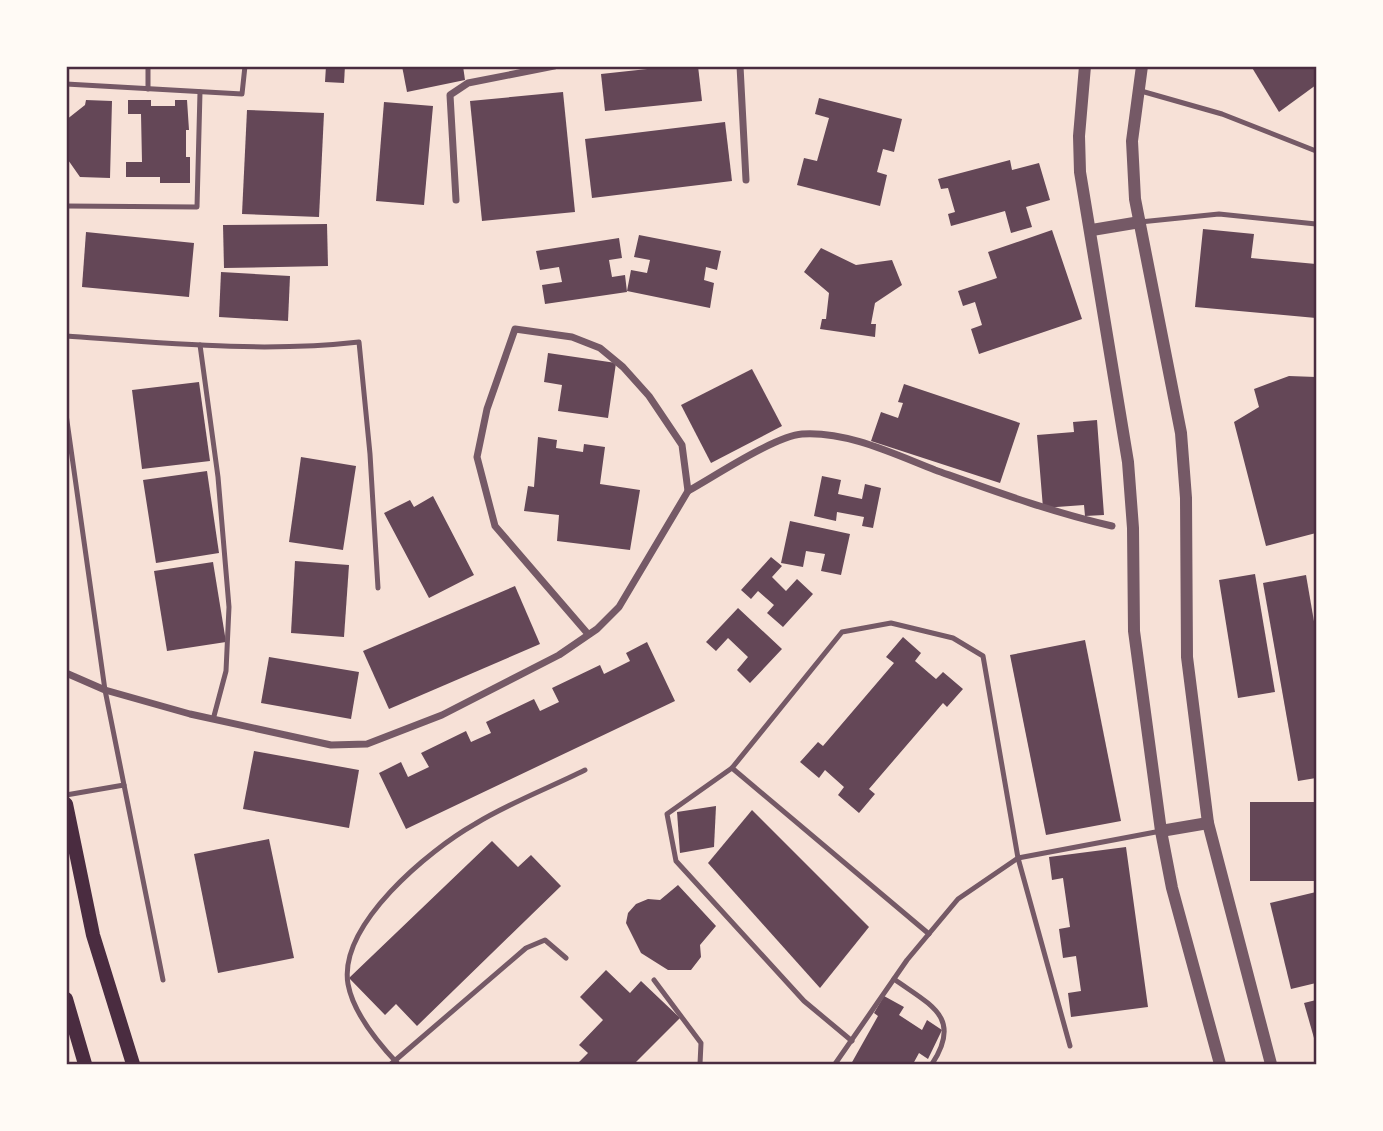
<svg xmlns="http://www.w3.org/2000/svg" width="1383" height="1131" viewBox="0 0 1383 1131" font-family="'Fira Sans Condensed',sans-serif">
	<rect width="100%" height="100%" fill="#f7e1d7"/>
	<!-- building -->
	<g fill="#644757">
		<path d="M326,66h19l-1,17 -19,-1z"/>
		<path d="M402,66h61l2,14 -58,12z"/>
		<path d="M675,66h23l4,35 -97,10 -4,-37z"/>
		<path d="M1251,66h65v19l-37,27z"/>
		<path d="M563,92l12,120 -93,9 -12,-120z"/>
		<path d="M819,98l83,21 -8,33 -11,-3 -6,23 10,3 -7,31 -83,-21 7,-27 13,3 12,-43 -14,-4z"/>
		<path d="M86,100l26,1 -2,77 -30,-1 -14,-20v-37l19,-15z"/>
		<path d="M128,100h23v6h24v-6h12l2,30h-3v27h4v26h-30v-6h-34v-15h16l-1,-48h-13z"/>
		<path d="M384,102l49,4 -9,99 -48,-4z"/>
		<path d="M247,110l77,3 -5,104 -77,-3z"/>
		<path d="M725,122l7,59 -140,17 -7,-59z"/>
		<path d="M1010,160l2,10 27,-7 11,37 -24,7 6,20 -21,6 -6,-22 -54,15 -3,-12 7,-2 -7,-24 -7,1 -3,-10z"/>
		<path d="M327,224l1,42 -104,2 -1,-43z"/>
		<path d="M1203,229l51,5 -3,24 65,6v54l-121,-11z"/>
		<path d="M1052,230l30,89 -103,35 -8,-25 11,-4 -7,-23 -12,4 -5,-15 39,-13 -9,-26z"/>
		<path d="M86,232l108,11 -5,54 -107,-10z"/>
		<path d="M639,235l82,16 -4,19 -11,-3 -2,13 10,3 -4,25 -83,-17 4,-21 16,3 3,-13 -16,-3z"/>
		<path d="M619,238l3,20 -13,2 3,17 13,-2 2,17 -82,12 -3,-19 20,-3 -3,-15 -19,3 -4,-19z"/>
		<path d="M821,248l35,17 36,-5 10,25 -27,18 -4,21h5l-1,13 -55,-8 2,-10h4l3,-26 -25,-21z"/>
		<path d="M221,272l69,4 -2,45 -69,-4z"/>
		<path d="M548,353l68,10 -8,55 -50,-7 4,-26 -18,-3z"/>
		<path d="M752,369l30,57 -71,37 -30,-58z"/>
		<path d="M1289,376l27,1v156l-50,13 -32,-124 25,-15 -5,-18z"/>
		<path d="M199,382l11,79 -68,8 -10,-79z"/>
		<path d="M904,384l116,39 -20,60 -129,-42 10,-29 17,6 5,-15 -5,-1z"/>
		<path d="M1097,420l7,95 -19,1 -1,-11 -41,3 -6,-73 37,-3 -1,-10z"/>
		<path d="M538,437l19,3 -1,8 27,4 1,-8 21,3 -5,37 40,6 -10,60 -73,-9 2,-26 -35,-4 4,-25 6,1z"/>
		<path d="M301,457l55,9 -13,84 -54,-8z"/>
		<path d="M207,471l12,82 -63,10 -13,-83z"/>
		<path d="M822,476l19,4 -3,14 24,5 3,-15 16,4 -8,40 -11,-2 2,-9 -27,-5 -1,9 -22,-5z"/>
		<path d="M433,496l41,79 -45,23 -45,-85 26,-13 4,7z"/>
		<path d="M790,521l60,13 -9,41 -20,-4 4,-17 -19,-3 -3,16 -22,-4z"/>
		<path d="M771,557l11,9 -10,11 14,14 11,-12 16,15 -30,33 -16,-14 7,-8 -16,-14 -7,8 -10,-9z"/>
		<path d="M295,561l54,4 -5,72 -53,-4z"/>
		<path d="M213,562l13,80 -59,9 -13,-80z"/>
		<path d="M1255,574l20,118 -37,6 -19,-118z"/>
		<path d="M1306,575l10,58v145l-18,3 -35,-198z"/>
		<path d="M515,586l25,58 -151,65 -26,-58z"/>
		<path d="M738,608l44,41 -32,34 -13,-13 11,-13 -20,-19 -12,13 -10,-9z"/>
		<path d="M903,637l18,16 -6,8 21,18 7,-7 20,17 -16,18 -4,-4 -74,86 6,5 -16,19 -21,-18 6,-8 -19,-17 -6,8 -19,-16 18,-20 5,4 71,-83 -8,-6z"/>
		<path d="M1085,640l36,181 -75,14 -36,-180z"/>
		<path d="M647,642l28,59 -269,128 -27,-56 22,-11 7,15 21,-10 -8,-14 45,-22 5,11 20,-9 -5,-11 48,-23 6,12 19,-9 -7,-14 48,-23 4,9 26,-13 -4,-8z"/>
		<path d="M269,657l90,15 -8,47 -90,-16z"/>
		<path d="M254,751l105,19 -10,58 -106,-19z"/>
		<rect x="1250" y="802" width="66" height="79"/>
		<path d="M716,806l-2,41 -34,6 -3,-41z"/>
		<path d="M752,810l117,117 -49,61 -112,-125z"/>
		<path d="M269,839l25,119 -76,15 -24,-119z"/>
		<path d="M492,841l26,26 13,-12 30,31 -144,140 -21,-22 -11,11 -36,-37z"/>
		<path d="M1126,847l22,160 -77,10 -3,-24 13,-2 -5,-35 -13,2 -4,-29 11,-2 -7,-49 -11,2 -3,-23z"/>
		<path d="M678,885l38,41 -16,19 1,12 -10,13h-23l-27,-17 -15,-30 2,-10 8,-9 12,-5 12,1z"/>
		<path d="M1316,892v91l-25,6 -21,-86z"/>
		<path d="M606,970l24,23 11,-12 39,37 -46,46h-57l11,-11 -9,-8 24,-25 -23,-23z"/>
		<path d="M884,996l20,11 -5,8 23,15 5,-10 15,10 -14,29 -9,-6 -6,11h-62l27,-48 -4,-3z"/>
		<path d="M1316,1000v45l-12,-42z"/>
	</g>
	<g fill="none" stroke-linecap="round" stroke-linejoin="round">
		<!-- service -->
		<g stroke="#755966" stroke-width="5">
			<path d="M66,84l176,10 3,-28"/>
			<path d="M148,89v-23"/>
			<path d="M1141,91l81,23 94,37"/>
			<path d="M66,206l131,1 3,-115"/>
			<path d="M1140,222l79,-8 97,10"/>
			<path d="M66,336c97,7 196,17 293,6l11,112 8,134"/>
			<path d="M200,345l18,132 11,130 -3,64 -12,45"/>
			<path d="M66,414l39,276 58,290"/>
			<path d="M732,768l197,166"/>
			<path d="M66,795l58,-10"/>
			<path d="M894,979c36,26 69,38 38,85"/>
			<path d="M654,980l47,63 -1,21"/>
			<path d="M852,1041l-48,-40 -128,-140 -9,-47 65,-46 110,-136 49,-9 62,15 30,18 35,202 52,188"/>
			<path d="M391,1064l135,-116 19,-8 21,18"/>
			<path d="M398,1064c-19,-20 -45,-52 -50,-80 -10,-59 81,-134 127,-160 34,-21 74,-36 110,-54"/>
			<path d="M835,1064l72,-104 51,-61 60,-41 143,-27"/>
		</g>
		<!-- minor -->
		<g stroke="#755966" stroke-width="7">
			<path d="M740,66l6,114"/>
			<path d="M456,200l-6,-105 18,-12 86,-17"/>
			<path d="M688,491c27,-15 87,-55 114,-57 45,-3 92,20 133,36 59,21 116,42 177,56"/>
			<path d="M66,673l39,17 85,24 141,31 36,-1 75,-29 117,-60 38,-26 22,-22 69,-116 -6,-46 -33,-49 -26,-29 -23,-19 -28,-11 -57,-8 -28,80 -10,48 18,69 93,108"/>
		</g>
		<!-- tertiary -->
		<g stroke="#755966" stroke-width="12">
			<path d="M1085,66l-6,70 1,36 48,290 5,66 1,103 27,200 11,57 48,176"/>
			<path d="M1142,66l-10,75 3,58 46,234 5,65 1,159 21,166 63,241"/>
			<path d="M1092,230l48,-8"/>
			<path d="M1161,831l47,-8"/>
		</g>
		<!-- secondary -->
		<g stroke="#4a2c40" stroke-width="14">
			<path d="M66,804l27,131 40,129"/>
			<path d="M66,999l19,65"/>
		</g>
	</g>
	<!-- border -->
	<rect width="1383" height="1131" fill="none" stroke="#fffaf5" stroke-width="136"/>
	<rect x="68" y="68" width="1247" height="995" fill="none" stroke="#4a2c40" stroke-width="2.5"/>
</svg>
